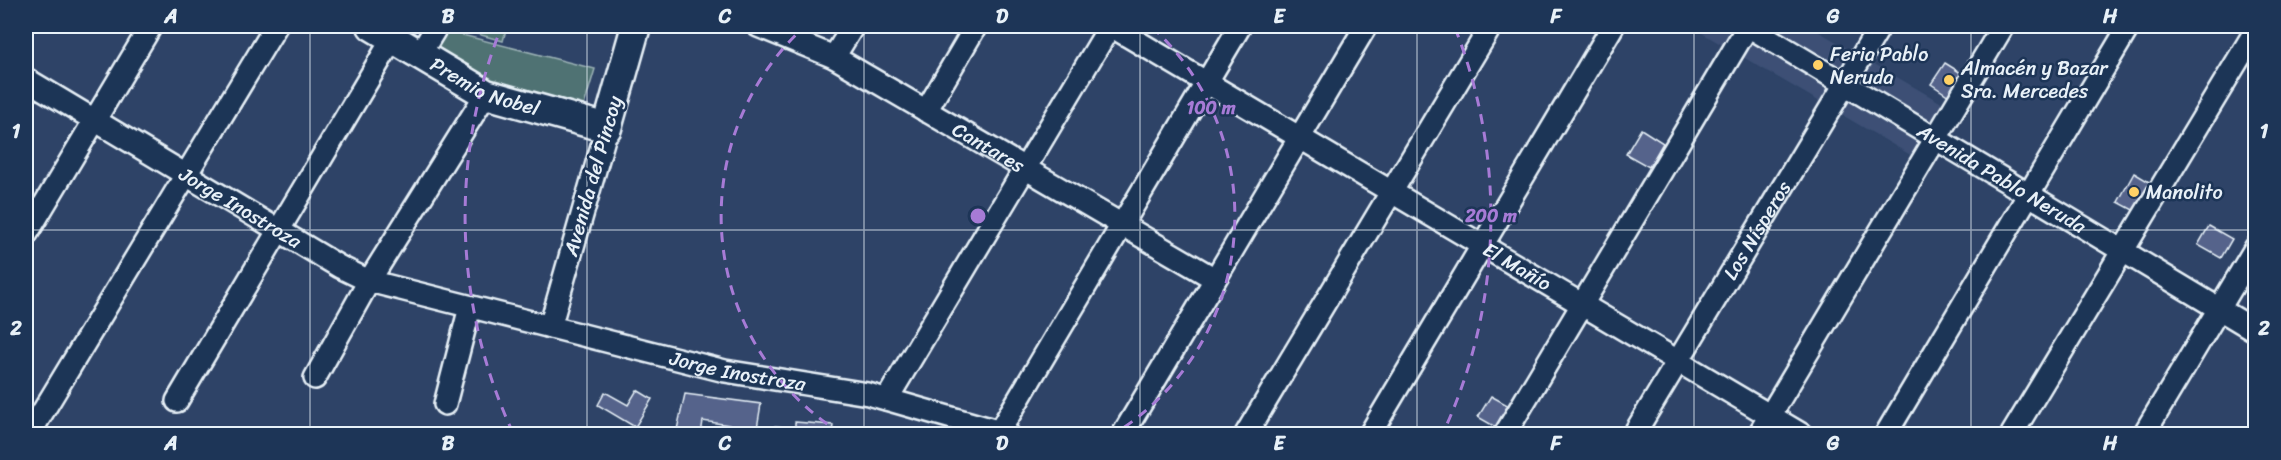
<svg xmlns="http://www.w3.org/2000/svg" width="2281" height="460" viewBox="0 0 2281 460" font-family="Sriracha,sans-serif">
	<rect width="100%" height="100%" fill="#2e4367"/>
	<filter id="ink" filterUnits="userSpaceOnUse"><feTurbulence type="fractalNoise" baseFrequency=".0167" numOctaves="2"/><feDisplacementMap in="SourceGraphic" scale="12" xChannelSelector="R" yChannelSelector="G"/><feConvolveMatrix kernelMatrix="1 2 1 2 8 2 1 2 1" color-interpolation-filters="sRGB"/></filter>
	<g filter="url(#ink)">
		<!-- built -->
		<path fill="#3c5075" d="M1690,26h119l136,79 -31,52z"/>
		<!-- green -->
		<g fill="#4f7273" stroke="#9cb2b6" stroke-width="1.5">
			<path d="M464,26h43l-4,15 -40,-11z"/>
			<path d="M447,31l148,38 -12,40 -93,-25 -53,-36z"/>
		</g>
		<!-- building -->
		<g fill="#54638b" stroke="#e8f1f8" stroke-width="1.5">
			<path d="M1945,63l21,13 -14,22 -21,-14z"/>
			<path d="M1641,129l22,14 -14,24 -23,-13z"/>
			<path d="M2134,173l17,10 -16,28 -17,-9z"/>
			<path d="M2209,226l23,13 -11,19 -23,-13z"/>
			<path d="M637,390l15,9 -17,28 -37,-22 7,-13 23,13z"/>
			<path d="M685,394l76,10 -5,30h-28l1,-9 -26,-4 -2,13h-25z"/>
			<path d="M1491,396l20,11 -12,22 -21,-12z"/>
			<path d="M795,422l38,3 -1,9h-58l1,-8 20,2z"/>
		</g>
		<g fill="none" stroke-linecap="round" stroke-linejoin="round">
			<defs>
				<g id="street">
					<path id="s1" d="M758,26l76,31 381,222"/>
					<path id="s2" d="M1111,26l690,408"/>
					<path id="s3" d="M1748,26l508,305"/>
					<path d="M420,54l17,-28"/>
					<path d="M834,57l19,-31"/>
					<path id="s4" d="M26,79l314,188 29,14 356,90 143,23 140,40"/>
					<path d="M926,111l50,-85"/>
					<path d="M26,235l125,-209"/>
					<path d="M550,327l57,-199"/>
					<path d="M315,378l54,-97 117,-187"/>
					<path d="M887,399l223,-373"/>
					<path d="M177,401l216,-363"/>
					<path d="M445,404l25,-97"/>
					<path d="M26,429l10,-6 240,-397"/>
					<path d="M999,432l241,-406"/>
					<path d="M1123,434l243,-408"/>
					<path d="M1246,434l245,-408"/>
					<path d="M1370,434l243,-408"/>
					<path d="M1505,434l243,-408"/>
					<path id="s5" d="M1634,434l246,-408"/>
					<path d="M1759,434l244,-408"/>
					<path d="M1886,434l243,-408"/>
					<path d="M2012,434l244,-404"/>
					<path d="M2144,434l112,-187"/>
				</g>
				<g id="secondary">
					<path id="s6" d="M372,26l114,68 121,34 29,-102"/>
				</g>
			</defs>
			<!-- street casing -->
			<use href="#street" stroke="#e8f1f8" stroke-width="26"/>
			<!-- secondary casing -->
			<use href="#secondary" stroke="#e8f1f8" stroke-width="33"/>
			<!-- street -->
			<use href="#street" stroke="#1d3557" stroke-width="21"/>
			<!-- secondary -->
			<use href="#secondary" stroke="#1d3557" stroke-width="28"/>
		</g>
	</g>
	<!-- grid -->
	<path fill="none" stroke="#e8f1f8" stroke-width="1.5" stroke-opacity="0.55" d="M310,26v408M587,26v408M864,26v408M1140,26v408M1417,26v408M1694,26v408M1971,26v408M26,230h2230"/>
	<!-- distance rings -->
	<g fill="none" stroke="#a77bd6" stroke-width="3" stroke-dasharray="10 8">
		<path d="M842 434A257 257 0 0 1 804 27M1152 27A257 257 0 0 1 1114 434"/>
		<path d="M513 433A513 513 0 0 1 501 28M1455 28A513 513 0 0 1 1443 433"/>
	</g>
	<!-- markers -->
	<g fill="#ffd166" stroke="#1d3557" stroke-width="2">
		<circle cx="1818" cy="65" r="6"/>
		<circle cx="1949" cy="80" r="6"/>
		<circle cx="2134" cy="192" r="6"/>
	</g>
	<g text-anchor="middle" dominant-baseline="central" stroke-width="5" stroke-linejoin="round" paint-order="stroke">
		<!-- poi labels -->
		<g font-size="20" fill="#e8f1f8" stroke="#1d3557" text-anchor="start">
			<text x="1830" y="54">Feria Pablo<tspan x="1830" dy="23">Neruda</tspan></text>
			<text x="1961" y="68">Almacén y Bazar<tspan x="1961" dy="23">Sra. Mercedes</tspan></text>
			<text x="2146" y="192">Manolito</text>
		</g>
		<!-- street labels -->
		<g font-size="20" fill="#e8f1f8" stroke="#1d3557">
			<text stroke="none"><textPath href="#s6" startOffset="129">Premio Nobel</textPath></text>
			<text stroke="none"><textPath href="#s1" startOffset="261">Cantares</textPath></text>
			<text transform="translate(593 176) rotate(-74)">Avenida del Pincoy</text>
			<text stroke="none"><textPath href="#s3" startOffset="296">Avenida Pablo Neruda</textPath></text>
			<text stroke="none"><textPath href="#s4" startOffset="250">Jorge Inostroza</textPath></text>
			<text stroke="none"><textPath href="#s5" startOffset="238">Los Nísperos</textPath></text>
			<text stroke="none"><textPath href="#s2" startOffset="472">El Mañío</textPath></text>
			<text stroke="none"><textPath href="#s4" startOffset="778">Jorge Inostroza</textPath></text>
		</g>
	</g>
	<circle cx="978" cy="216" r="9" fill="#a77bd6" stroke="#1d3557" stroke-width="3"/>
	<g font-size="18" text-anchor="middle" font-weight="bold" fill="#a77bd6" stroke="#1d3557" stroke-width="5" stroke-linejoin="round" paint-order="stroke">
		<text x="1211" y="114">100 m</text>
		<text x="1491" y="222">200 m</text>
	</g>
	<!-- margin -->
	<rect width="2281" height="460" fill="none" stroke="#1d3557" stroke-width="66"/>
	<rect x="33" y="33" width="2215" height="394" fill="none" stroke="#e8f1f8" stroke-width="2"/>
	<g font-size="20" text-anchor="middle" font-weight="bold" fill="#e8f1f8">
		<text x="171" y="23">A</text>
		<text x="448" y="23">B</text>
		<text x="725" y="23">C</text>
		<text x="1002" y="23">D</text>
		<text x="1279" y="23">E</text>
		<text x="1556" y="23">F</text>
		<text x="1833" y="23">G</text>
		<text x="2110" y="23">H</text>
		<text x="16" y="138">1</text>
		<text x="2264" y="138">1</text>
		<text x="16" y="335">2</text>
		<text x="2264" y="335">2</text>
		<text x="171" y="450">A</text>
		<text x="448" y="450">B</text>
		<text x="725" y="450">C</text>
		<text x="1002" y="450">D</text>
		<text x="1279" y="450">E</text>
		<text x="1556" y="450">F</text>
		<text x="1833" y="450">G</text>
		<text x="2110" y="450">H</text>
	</g>
</svg>
